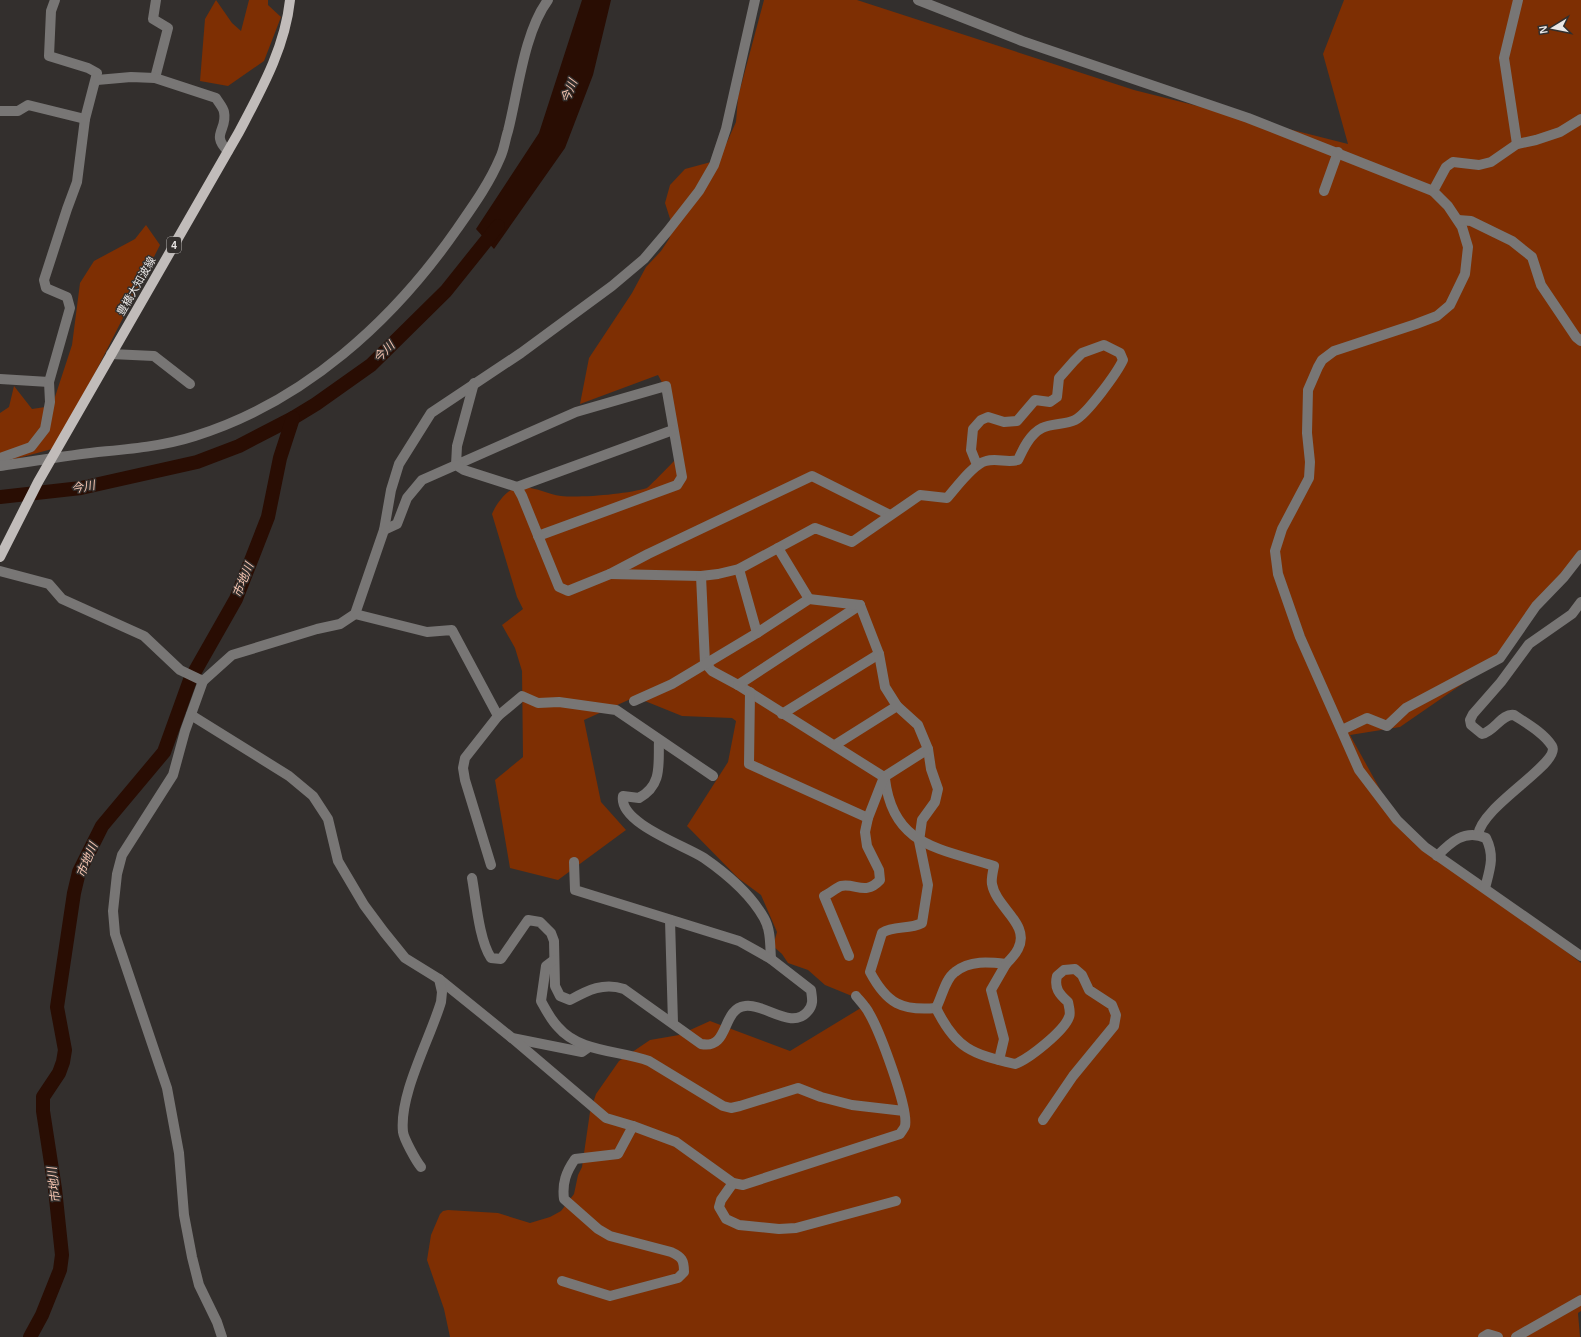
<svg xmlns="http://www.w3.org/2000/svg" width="1581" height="1337" viewBox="0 0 1581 1337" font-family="Arial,'Noto Sans JP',sans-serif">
	<rect width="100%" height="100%" fill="#332f2d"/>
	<!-- green -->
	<g fill="#7e2f03">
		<path d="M216,0l16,23 9,8 8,-31h19v5l13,12 -17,44 -36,25 -28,-5 5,-62z"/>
		<path d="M764,0h93l277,90 214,54 -25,-90 21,-54h237v555l-81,103 -100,69 -50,8 47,85 184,143v348l-3,2 2,24h-1130l-6,-28 -17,-49 4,-25 9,-21 3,-3 5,-1 50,3 32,10 20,-6 11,-6 13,-17 4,-19 4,-8 8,-55 6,-18 23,-33 31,-21 29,-5 31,-14 80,30 79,-48 -44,-18 -17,-15 -20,-7 -6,-9 -9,-8 4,-14 -16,-37 -23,-17 -51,-52 41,-64 8,-41 -4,-3 -50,-2 -47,-19 -51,23 17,82 25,28 -68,50 -48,-12 -15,-88 28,-23 -1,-86 -7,-23 -13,-23 21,-16 -6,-12 -25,-83c3,-8 13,-22 21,-25 16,-6 32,5 48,7 20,2 67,-2 86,-8 2,-1 25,-25 30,-30l-10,-66 -9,-17 -78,29 9,-46 43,-65 14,-26 15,-16 8,-12 4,-11 -8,-25 5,-18 15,-16 26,-7 8,-13 8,-7 9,-20 2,-25z"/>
		<path d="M146,225l14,20 -65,128 -43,76 -52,14v-50l9,-6 5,-21 18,23 20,-3 20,-61 8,-62 14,-22 41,-22z"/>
	</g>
	<!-- water -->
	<path fill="#290d03" d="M582,0h29l-18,75 -28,73 -71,101 -18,-20 63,-96z"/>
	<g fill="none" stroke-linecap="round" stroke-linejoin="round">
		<!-- river -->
		<g stroke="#290d03" stroke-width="14">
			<path d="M0,497l81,-9 116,-26 42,-16 54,-28 23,-14 55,-39 75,-74 52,-65"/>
			<path d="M30,1337l12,-22 18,-45 2,-15 -7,-66 -12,-78v-14l16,-24 4,-11 2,-12 -8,-43 17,-114 5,-21 23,-46 62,-74 26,-72 46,-81 32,-82 12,-59 13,-40"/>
		</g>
		<!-- minor -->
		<g stroke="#787675" stroke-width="10">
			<path d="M918,0l104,41 226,77 185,73 15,15 14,21 6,20 -3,27 -15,31 -13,11 -21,8 -82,27 -12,9 -4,7 -10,23 -1,43 3,29 -1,16 -27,51 -7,22 3,23 22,63 59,133 38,50 28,27 156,109"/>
			<path d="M155,78l13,-50 -15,-9 3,-19"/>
			<path d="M97,80l34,-3 24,1 61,20c2,4 7,9 8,14 4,18 -14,22 4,39"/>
			<path d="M0,111h18l10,-6 57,14"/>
			<path d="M1517,144l-13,-86 14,-58"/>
			<path d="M1324,191l14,-39"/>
			<path d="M1433,191l13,-24 7,-5 26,3 12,-3 26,-18 19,-4 24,-8 21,-13"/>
			<path d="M1458,220l13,1 41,20 20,16 9,28 35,52 5,4"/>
			<path d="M111,354l43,2 36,28"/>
			<path d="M0,379l49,3"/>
			<path d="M474,383l-17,63 -1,19 120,-53 90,-26 16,91 -5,8 -139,51"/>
			<path d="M0,458l31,-11 14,-18 5,-27 -1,-20 21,-74 -3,-11 -21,-9 -2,-8 23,-71 10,-27 8,-63 12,-46 -9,-5 -39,-12 2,-45 4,-11"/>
			<path d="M0,466c33,-5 65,-10 98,-14 33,-3 66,-6 97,-16 109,-34 198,-115 262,-207 16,-23 32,-45 43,-71 4,-8 5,-18 8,-27 10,-39 16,-99 40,-131"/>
			<path d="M517,487l156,-57"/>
			<path d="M384,530l13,-6 10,-26 15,-18 34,-15 8,5 53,17 5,9 37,91 9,4 42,-17 38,-20 164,-78 78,39"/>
			<path d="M778,548l31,51"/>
			<path d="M739,569l18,64"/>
			<path d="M0,571l49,13 13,15 82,37 36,34 23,11"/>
			<path d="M610,574l91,2 17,-2 21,-5 76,-41 37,14 68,-47 27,3c9,-10 26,-34 39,-37 11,-3 21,2 32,-1 5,-11 12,-26 24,-32 10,-5 23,-3 33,-8 12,-6 42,-47 48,-60l-3,-7 -16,-8 -22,8 -8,8 -15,17 -2,19 -7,5 -15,-2 -18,21 -13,1 -16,-5 -7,3 -8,9 -2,21 6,15"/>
			<path d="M701,576l4,87 7,8 26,14 146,92"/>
			<path d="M355,614l72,18 25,-2 46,86"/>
			<path d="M738,685l122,-80"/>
			<path d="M750,692l-1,72 119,54"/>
			<path d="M634,701l38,-17 85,-51 52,-34 51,6"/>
			<path d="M782,714l97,-60"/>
			<path d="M191,715l98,61 24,20 15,23 10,42 26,44 20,27 21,26 34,21 73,59 70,14 7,-5"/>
			<path d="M1342,730l25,-12 20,8 19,-18 94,-50 36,-52 28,-29 17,-22"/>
			<path d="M659,740c-1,24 4,45 -20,58l-16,-2c-5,27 63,50 81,62 23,16 46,35 60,60 7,12 6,28 7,41"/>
			<path d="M835,745l62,-39"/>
			<path d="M928,749l3,20 7,20 -3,13 -13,18 -3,21 9,44 -6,38c-13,7 -28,2 -40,10l-12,39c17,32 32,39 66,36"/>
			<path d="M885,779c8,67 54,69 109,87 -1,5 -3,13 -2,18 4,24 39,40 26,65 -3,6 -8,11 -12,15 -17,-2 -36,-4 -51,8 -10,7 -13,25 -19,36"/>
			<path d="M1478,835c4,-30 84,-72 74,-89 -8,-13 -26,-23 -38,-31 -12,-2 -19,16 -32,19l-11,-9 -1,-5 3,-6 28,-32 28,-38 43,-30 9,-12"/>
			<path d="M1437,856c14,-14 27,-27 49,-18 9,18 4,31 -1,50"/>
			<path d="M491,865l-26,-85 -2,-12 2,-10 33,-42 24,-20 16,7 21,-1 57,8 97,66"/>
			<path d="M472,878c4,22 7,62 19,80l10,1 27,-39 12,2 11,11 3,8 1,45 5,10 10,4c18,-10 34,-18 54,-11l77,55c29,6 20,-35 44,-38 20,-3 47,25 63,5 6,-7 4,-13 3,-21l-40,-31 -32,-18 -164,-51 -1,-28"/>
			<path d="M670,920l3,103"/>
			<path d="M849,956l-25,-60c5,-2 12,-8 17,-10 15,-3 24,10 39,-6l-1,-10 -12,-24 -2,-14 3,-14 16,-41 44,-28 -10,-24 -21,-19 -12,-19 -6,-33 -19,-49"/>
			<path d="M554,960l-8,6 -5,35c5,9 10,19 17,26 22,26 62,23 91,34l74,45 8,2 9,-2 58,-18 23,9 31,8 52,6"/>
			<path d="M936,1008c20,41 36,46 79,56 14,-5 49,-33 54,-47 2,-4 0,-10 -1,-15 -9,-8 -14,-14 -11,-26l7,-6 11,-1 7,6 7,15 23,15 4,10 -2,11 -41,50 -30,44"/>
			<path d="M512,1038l94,80 27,8"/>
			<path d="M999,1060l5,-21 -13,-49 15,-26"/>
			<path d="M421,1167c-5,-6 -17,-28 -18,-35 -4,-38 27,-93 38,-130l1,-10 -3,-13"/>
			<path d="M733,1183l-12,17 -2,7 7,12 13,6 40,4 17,-1 100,-27"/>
			<path d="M562,1281l48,15 68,-18 6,-6c0,-12 -2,-15 -13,-20l-61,-16 -12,-7 -34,-30c-2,-16 2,-27 11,-40l43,-5 15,-28 43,16 57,41 10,2 157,-51c1,-2 4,-5 5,-8 4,-18 -26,-96 -36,-113 -3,-6 -9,-12 -13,-17"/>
			<path d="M222,1337l-5,-15 -18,-37 -7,-28 -8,-42 -5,-62 -12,-65 -52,-154 -2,-23 4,-37 5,-19 51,-80 12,-44 18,-50 29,-26 85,-26 23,-5 15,-10 29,-84 7,-40 8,-26 32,-51 90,-60 91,-67 32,-27 23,-27 32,-41 15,-26 12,-36 29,-129"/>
			<path d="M1483,1337l5,-3 10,3"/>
			<path d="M1516,1337l65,-37"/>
		</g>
		<!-- major -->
		<path stroke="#c1bcba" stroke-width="10" d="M0,557l38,-75 201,-350c22,-42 46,-84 51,-132"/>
	</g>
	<g text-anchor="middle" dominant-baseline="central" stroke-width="3" stroke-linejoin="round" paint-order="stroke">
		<!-- shield labels -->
		<rect fill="#332f2d" stroke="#b3b0ae" stroke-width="1" x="167" y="237" width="14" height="16" rx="3"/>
		<g font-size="10" font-weight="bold" fill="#eae7e6">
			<text x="174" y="245">4</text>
		</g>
		<!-- street labels -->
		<g font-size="11" fill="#eae7e6" stroke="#332f2d">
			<text transform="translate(136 286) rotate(-60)">豊橋大知波線</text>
		</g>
		<!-- water labels -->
		<g font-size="12" font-style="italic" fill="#f7c5b1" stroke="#332f2d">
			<text transform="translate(569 91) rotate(-68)">今川</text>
			<text transform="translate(384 352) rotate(-45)">今川</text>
			<text transform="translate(83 487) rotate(-10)">今川</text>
			<text transform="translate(243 580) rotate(-68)">市地川</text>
			<text transform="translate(87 860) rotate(-67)">市地川</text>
			<text transform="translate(54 1185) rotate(-97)">市地川</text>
		</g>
	</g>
	<!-- north arrow -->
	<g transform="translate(1553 28) rotate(260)" stroke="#332f2d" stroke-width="3" paint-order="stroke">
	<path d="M0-3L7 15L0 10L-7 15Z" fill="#eae7e6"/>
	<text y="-6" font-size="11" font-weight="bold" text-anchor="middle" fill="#eae7e6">N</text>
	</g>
</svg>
